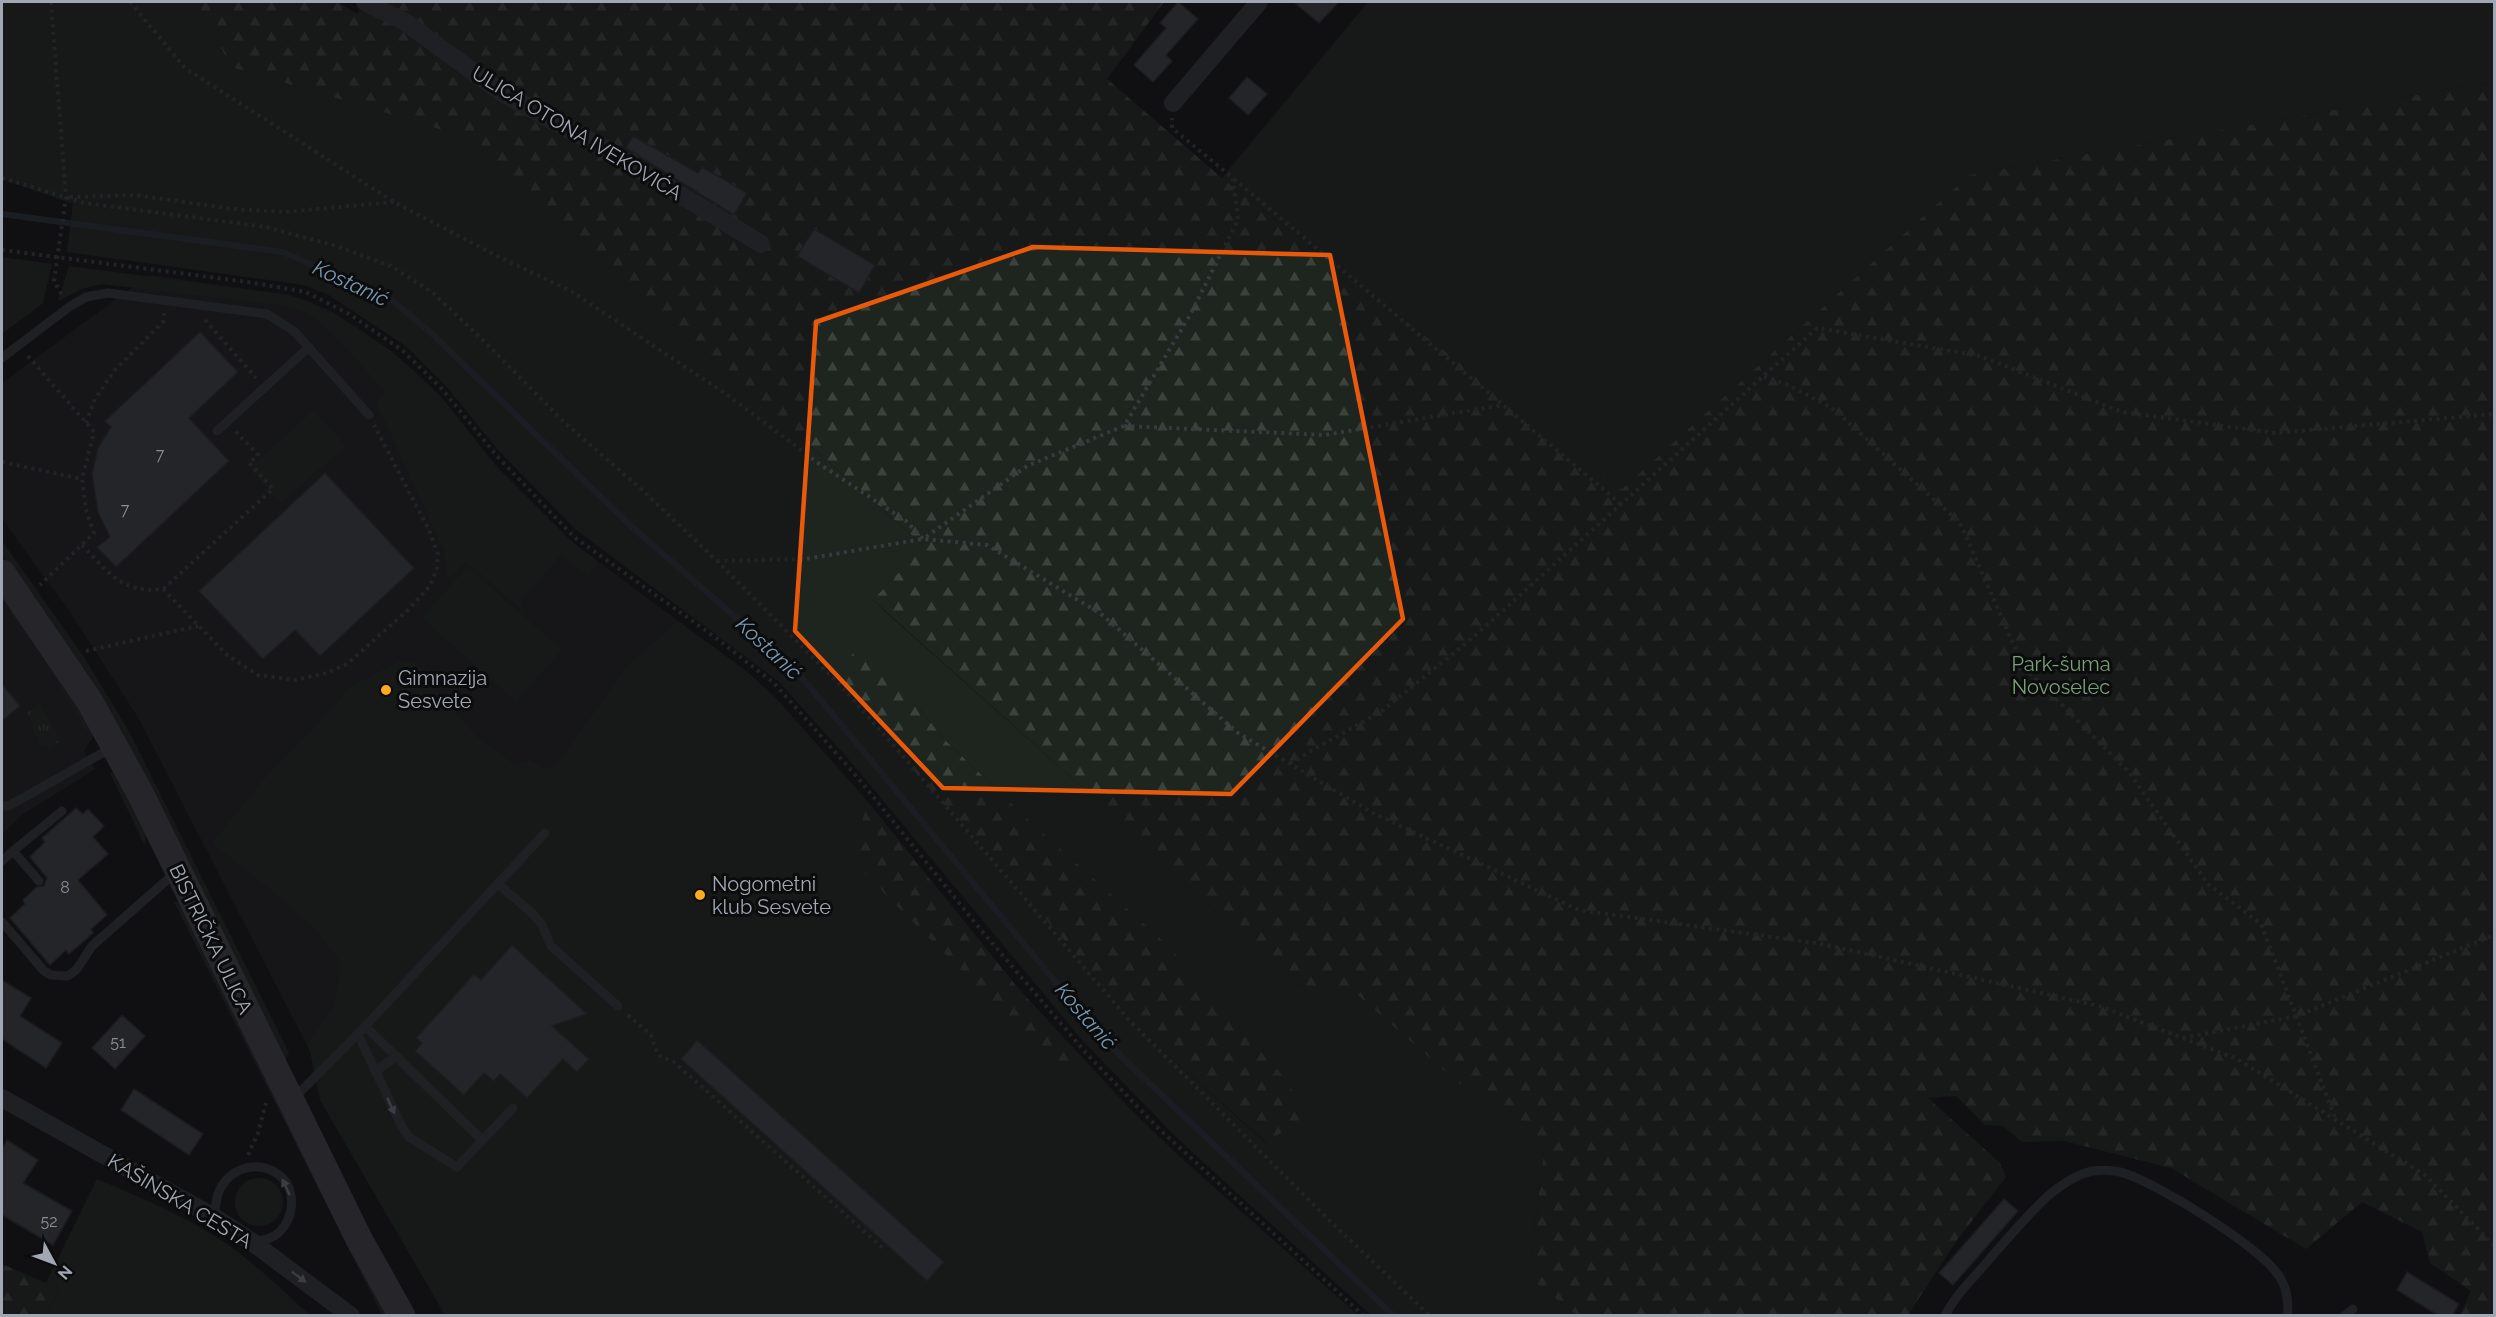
<svg xmlns="http://www.w3.org/2000/svg" width="2496" height="1317" viewBox="0 0 2496 1317" font-family="Raleway,sans-serif">
	<defs>
		<pattern id="forest-firs" width="22" height="20" patternUnits="userSpaceOnUse" patternTransform="scale(1.5)"><rect width="22" height="20" fill="#1d251e"/><path d="M5 1l3.5 6h-7zM16 11l3.5 6h-7z" fill="#3b423c"/></pattern>
		<pattern id="park-tufts" width="24" height="20" patternUnits="userSpaceOnUse" patternTransform="scale(1.5)"><rect width="24" height="20" fill="#1d251e"/><path d="M3 7l-1-3M5 7V3M7 7l1-3M15 17l-1-3M17 17v-4M19 17l1-3" fill="none" stroke="#3b423c"/></pattern>
	</defs>
	<rect width="100%" height="100%" fill="#111113"/>
	<!-- built -->
	<g fill="#1d1d20">
		<path d="M149,275l140,20 20,6 46,25 36,25 52,48 53,67 76,76 129,96 -391,413 -171,-332 -69,-107 -68,-93v-136z"/>
		<path d="M2,590l92,145 -10,16 11,18 -73,46 -20,19z"/>
	</g>
	<!-- green -->
	<g fill="#1d251e" fill-rule="evenodd">
		<path d="M2,2h195l34,65 235,70 251,227 208,183 -52,53 16,15 172,153 234,217 58,6 108,94 30,7 54,50 -16,134 48,39h-206l-193,-176 -95,-98 -237,-285 -68,-75 -203,-152 -77,-79 -52,-64 -39,-39 -80,-53 -23,-9 -237,-33 6,-48 -71,-25zM858,648l60,59 27,33 89,85 125,112 91,93 57,82 -41,31 -151,-135 -27,-41 -237,-267z"/>
		<path d="M1368,2h1126v81l-16,1 -509,91 -347,314 -400,-311z"/>
		<path d="M2,257l50,7 -9,39 -41,31z"/>
		<path d="M69,266l220,29 42,16 60,40 21,18 31,30 53,67 76,76 27,20 -11,14 -27,-21 -40,46 3,11 -58,-51 -15,16 -4,-3 -3,-23 -67,-147 3,-7 6,-4c-21,-23 -50,-60 -75,-77 -12,-8 -26,-10 -40,-12l-170,-20 -19,5 -24,12z"/>
		<path d="M314,410l32,36 -65,57 -32,-35z"/>
		<path d="M2,541l82,116 46,76 159,320 -4,7 -251,-461 -32,-44z"/>
		<path d="M467,567l95,83 -46,52 -94,-84z"/>
		<path d="M2,590l60,86 32,59 -4,1 -46,-76 -42,-61z"/>
		<path d="M678,621l67,49 31,28 93,105 149,185 113,122 49,47 178,158h-913l-125,-215 -10,-49 -3,-7 27,-38 7,-43 -23,-31 -40,-36 -66,-53 58,-71 66,-68 10,-15 52,-27 17,-1 21,29 39,45 40,30 16,-5 11,9 14,-3 73,-102z"/>
		<path d="M119,772l27,55 -1,19 -35,-73z"/>
		<path d="M174,902l12,1 206,412h-10z"/>
		<circle cx="259" cy="1202" r="24"/>
		<path d="M97,1179c44,19 89,37 128,64 31,21 58,48 85,72l-265,1 15,-27 -14,-6z"/>
	</g>
	<!-- forest -->
	<g fill="url(#forest-firs)">
		<path d="M197,2h141l19,12 7,-12h800l-57,77 115,99 400,311 347,-314 509,-91 16,-1v1232h-34l11,-24 -41,-28 -8,-31 -60,-30 -56,47 -135,-81 -107,-27 -42,1 -19,-16 -18,-1 -29,-29 -28,2 72,65 6,14 -49,63 -49,75h-331l-48,-38 16,-135 -54,-49 -30,-8 -108,-94 -58,-6 -234,-217 -188,-168 51,-54 -207,-182 -251,-227 -235,-70z"/>
		<path d="M859,647l59,60 27,33 89,85 125,112 91,93 58,83 -41,30 -152,-135 -27,-41 -237,-267 -18,-25z"/>
		<path d="M861,795l157,193 65,72 -4,7 -18,3 -177,-177 -32,-35 12,-43 -10,-15z"/>
		<path d="M2,1264l58,25 -15,26h-43z"/>
	</g>
	<!-- park -->
	<path fill="url(#park-tufts)" d="M40,704l21,37 -12,8 -3,-4 -4,2c-8,-11 -8,-24 -15,-35z"/>
	<g fill="none" stroke-linecap="round" stroke-linejoin="round">
		<!-- stream -->
		<path stroke="#273037" stroke-width="6" d="M2,214l281,38 110,49 38,32 200,193 164,143 309,371 290,276"/>
	</g>
	<!-- building -->
	<g fill="#3d3e43" stroke="#2b2b2f" stroke-width="1.5">
		<path d="M1178,2l20,17 -32,36 6,6 -19,21 -19,-17 32,-37 -6,-5z"/>
		<path d="M1294,2h45l-20,21z"/>
		<path d="M1247,77l20,17 -19,21 -19,-17z"/>
		<path d="M633,136l65,37 4,-6 45,26 -13,22 -108,-67z"/>
		<path d="M814,229l61,36 -16,28 -62,-37z"/>
		<path d="M200,332l38,40 -49,46 40,43 -113,106 -19,-20 13,-10 -12,-25 -6,-38 6,-26 13,-21 -6,-6z"/>
		<path d="M325,473l89,95 -94,88 -25,-26 -32,29 -64,-68z"/>
		<path d="M2,684l18,22 -18,15z"/>
		<path d="M76,808l7,6 5,-5 16,17 -11,11 15,17 -30,26 29,35 -16,14 2,4 -24,21 -3,-4 -16,15 -40,-47 15,-14 -2,-4 14,-13 7,-1 3,-8 -17,-21 15,-15 -3,-4z"/>
		<path d="M512,945l75,69 -35,12 37,33 -12,13 -14,-13 -36,39 -27,-24 -6,7 -10,-8 -20,22 -49,-44 7,-8 -6,-5 58,-64 7,6z"/>
		<path d="M2,980l29,18 -11,18 42,27 -16,25 -44,-29z"/>
		<path d="M122,1015l23,21 -30,33 -23,-21z"/>
		<path d="M697,1040l247,222 -17,19 -246,-222z"/>
		<path d="M134,1089l69,45 -14,21 -68,-45z"/>
		<path d="M7,1140l31,20 -15,23 49,28 -19,34 -51,-30v-66z"/>
		<path d="M2004,1199l14,12 -65,74 -14,-12z"/>
		<path d="M2407,1272l52,32 -7,12h-13l-42,-26z"/>
	</g>
	<g fill="none" stroke-linecap="round" stroke-linejoin="round">
		<!-- path -->
		<g stroke="#383a3f" stroke-width="4" stroke-dasharray="3 4.5" stroke-linecap="butt">
			<path d="M51,2l15,195 -12,84 9,16"/>
			<path d="M130,2l55,66 209,134 107,56 70,33 158,105 89,67 88,58 17,18 104,-73 97,-40 66,-111 48,-95 -5,-42 -61,-50v-10"/>
			<path d="M2,178l83,25 181,24 70,19 55,20 42,27 52,49 79,80 77,67 76,72 121,122 64,72 227,265 200,200 101,96"/>
			<path d="M1234,179l388,326"/>
			<path d="M70,197l65,-2 97,14 53,3 109,-10"/>
			<path d="M2,250l246,32 58,10 43,22 53,36 40,39 55,67 77,81 138,98 62,48 84,95 123,152 105,123 70,73 208,190"/>
			<path d="M205,320l51,58"/>
			<path d="M28,356l66,76 -12,47 4,31 8,23 -54,52"/>
			<path d="M1764,377l22,7 46,24 128,115 63,143 105,105 80,113 53,40 75,196"/>
			<path d="M86,423l9,-24 19,-28 49,-49 1,-9"/>
			<path d="M1124,426l201,9 178,-30"/>
			<path d="M2,462l80,17"/>
			<path d="M82,545c26,27 40,49 81,44l110,-100 -24,-26 9,-8 -23,-24"/>
			<path d="M717,561l88,-2 118,-20 64,6 114,69 137,119 135,80 206,97 243,34 277,62 138,53 188,116 69,70"/>
			<path d="M163,589l64,66 31,20 37,5 32,-7 20,-9 60,-53 23,-25 7,-18 1,-14 -9,-24 -55,-105"/>
			<path d="M86,651l112,-25"/>
			<path d="M1290,763l92,-52 88,-71 347,-312 163,28 142,56 153,21 219,-19"/>
			<path d="M628,1015l23,20 7,20 16,7 211,188"/>
			<path d="M2183,1038l114,-22 197,-81"/>
			<path d="M248,1155l10,-22 8,-30"/>
		</g>
		<!-- service -->
		<g stroke="#323338" stroke-width="9">
			<path d="M2,358l67,-51 17,-10 22,-4 159,21 27,17 75,84"/>
			<path d="M217,431l92,-84"/>
			<path d="M2,806h6l15,-8 88,-50"/>
			<path d="M13,851l49,-40"/>
			<path d="M2,861l11,-10 26,30"/>
			<path d="M498,884l35,30 9,11 9,21 67,60"/>
			<path d="M2,922l42,49 7,4 17,1 9,-7 15,-23 84,-74"/>
			<path d="M365,1026l117,114"/>
			<path d="M358,1034l43,91 8,12 48,30 56,-59"/>
			<path d="M375,1072l10,-8 12,-7"/>
			<path d="M293,1099l65,-65 187,-201"/>
			<path d="M214,1217c1,-7 2,-16 4,-23 9,-25 39,-36 61,-19 21,15 14,54 -9,63 -5,2 -12,3 -18,4"/>
			<path d="M1945,1316c10,-21 28,-37 42,-54 20,-23 40,-47 62,-67 12,-10 29,-21 44,-24 9,-1 18,-1 27,1 33,8 142,76 159,104 8,12 10,26 8,40"/>
			<path d="M2344,1316l9,-7"/>
		</g>
		<!-- minor -->
		<g stroke="#323338" stroke-width="18">
			<path d="M365,2l40,20 96,70 118,65 142,87"/>
			<path d="M1173,103l86,-101"/>
			<path d="M2,1098l212,119 38,25 99,74"/>
		</g>
		<!-- secondary -->
		<path stroke="#404248" stroke-width="27" d="M2,573l88,129 51,93 218,444 43,77"/>
	</g>
	<!-- one-way arrows -->
	<defs><path id="oneway-solid" d="M-6-.8H1V-3.2L6.5 0L1 3.2V.8H-6Z" transform="scale(1.5)"/></defs>
	<g fill="#6f737c">
		<use href="#oneway-solid" transform="translate(391 1106) rotate(65)"/>
		<use href="#oneway-solid" transform="translate(286 1187) rotate(-115)"/>
		<use href="#oneway-solid" transform="translate(299 1277) rotate(37)"/>
	</g>
	<!-- marked area -->
	<path d="M0 0H2496V1317H0ZM1033,247l297,8 73,364 -172,175 -288,-6 -148,-157 21,-309z" fill="#111113" fill-opacity=".55" fill-rule="evenodd"/>
	<path fill="none" stroke="#e8590c" stroke-width="4.5" stroke-linejoin="round" d="M1033,247l297,8 73,364 -172,175 -288,-6 -148,-157 21,-309z"/>
	<!-- markers -->
	<g fill="#fcab1f" stroke="#0c0c0d" stroke-width="2">
		<circle cx="386" cy="690" r="6"/>
		<circle cx="700" cy="895" r="6"/>
	</g>
	<g text-anchor="middle" dominant-baseline="central" stroke-width="6" stroke-linejoin="round" paint-order="stroke">
		<!-- number labels -->
		<g font-size="16" fill="#888e98">
			<text x="160" y="454">7</text>
			<text x="125" y="509">7</text>
			<text x="65" y="887">8</text>
			<text x="118" y="1042">51</text>
			<text x="49" y="1221">52</text>
		</g>
		<!-- street labels -->
		<g font-size="20" fill="#a1a8b4" stroke="#0c0c0d">
			<text transform="translate(577 133) rotate(31)">ULICA OTONA IVEKOVIĆA</text>
			<text transform="translate(211 939) rotate(64)">BISTRIČKA ULICA</text>
			<text transform="translate(180 1201) rotate(31)">KAŠINSKA CESTA</text>
		</g>
		<!-- park labels -->
		<g font-size="20" fill="#77a178" stroke="#0c0c0d">
			<text x="2061" y="664">Park-šuma<tspan x="2061" dy="23">Novoselec</tspan></text>
		</g>
		<!-- poi labels -->
		<g font-size="20" fill="#a1a8b4" stroke="#0c0c0d" text-anchor="start">
			<text x="398" y="678">Gimnazija<tspan x="398" dy="23">Sesvete</tspan></text>
			<text x="712" y="884">Nogometni<tspan x="712" dy="23">klub Sesvete</tspan></text>
		</g>
		<!-- water labels -->
		<g font-size="21" font-style="italic" fill="#7598b2" stroke="#0c0c0d">
			<text transform="translate(351 283) rotate(25)">Kostanić</text>
			<text transform="translate(769 648) rotate(43)">Kostanić</text>
			<text transform="translate(1086 1016) rotate(49)">Kostanić</text>
		</g>
	</g>
	<!-- border -->
	<rect width="2496" height="1317" fill="none" stroke="#a1a8b4" stroke-width="6"/>
	<!-- north arrow -->
	<g transform="translate(54 1263) rotate(131)" stroke="#0c0c0d" stroke-width="4.5" paint-order="stroke">
	<path d="M0-4.5L10 22L0 15L-10 22Z" fill="#a1a8b4"/>
	<text y="-9" font-size="16" font-weight="bold" text-anchor="middle" fill="#a1a8b4">N</text>
	</g>
</svg>
